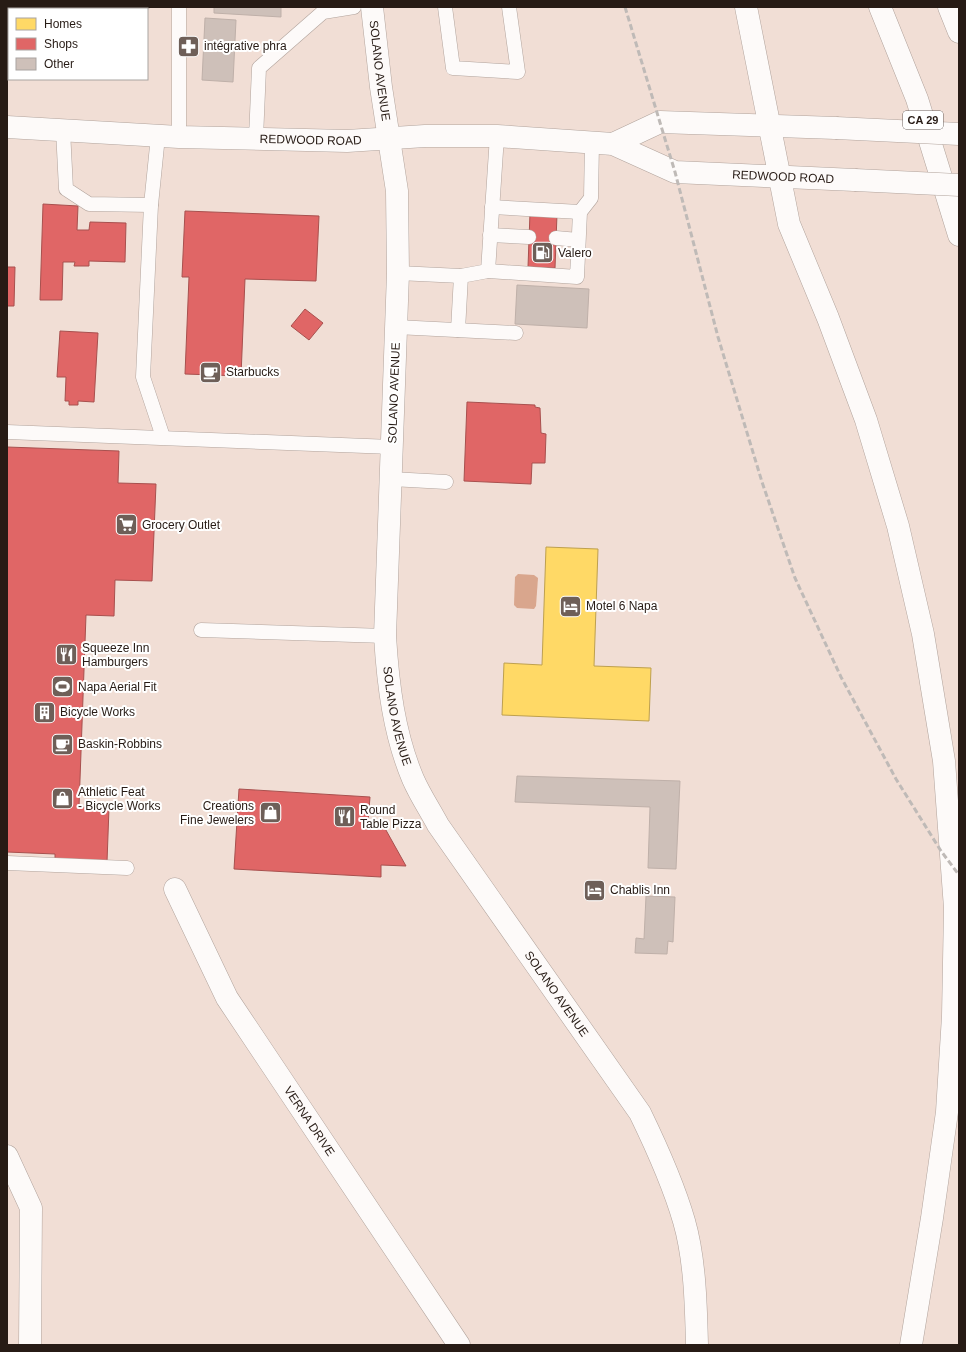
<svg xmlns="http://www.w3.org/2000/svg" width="966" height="1352" viewBox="0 0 966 1352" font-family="Arial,sans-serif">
	<rect width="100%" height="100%" fill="#f1ded5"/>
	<!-- water -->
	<path fill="#d9a68d" d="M518,574l16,1 4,3 -2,28 -2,3 -17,-1 -3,-3 1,-28z"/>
	<!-- homes -->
	<path fill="#ffd966" stroke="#bea04e" d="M546,547l52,2 -4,117 57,2 -2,53 -147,-6 2,-52 38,2z"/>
	<!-- shops -->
	<g fill="#e06666" stroke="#a8504e">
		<path d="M43,204l35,2 -1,24h12l1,-8 36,1 -1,39 -36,-1v5h-15l1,-4h-12l-1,38h-22z"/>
		<path d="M185,211l134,5 -3,65 -71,-2 -4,97 -56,-2 4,-97h-7z"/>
		<path d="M530,213l27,1 -2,54 -27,-1z"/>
		<path d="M7,267h8l-1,39h-7z"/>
		<path d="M305,309l18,14 -14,17 -18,-14z"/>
		<path d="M60,331l38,2 -4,69 -16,-1v4h-9v-4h-4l1,-24h-9z"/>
		<path d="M467,402l68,3v2l5,1 1,25 5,1 -1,29h-13l-1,21 -67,-3z"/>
		<path d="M7,447l112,4 -1,32 38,1 -4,97 -37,-1 -1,36 -28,-1 -7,192 30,1 -2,54 -52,-2v-6l-48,-2z"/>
		<path d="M239,789l131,8 -2,25 14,1 24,43 -25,-1v12l-147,-8z"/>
	</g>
	<!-- building -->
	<g fill="#cec0b9" stroke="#bfb0a9">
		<path d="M10,7h59l1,2h-60z"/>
		<path d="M94,7h58l-6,2h-52z"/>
		<path d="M214,7h67v10l-67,-4z"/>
		<path d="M205,18l31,2 -3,62 -31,-2z"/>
		<path d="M517,285l72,4 -2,39 -72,-4z"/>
		<path d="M517,776l163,5 -4,88 -28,-1 2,-61 -135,-5z"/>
		<path d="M646,896l29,1 -2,45 -5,-1 -1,13 -32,-1 1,-15 8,1z"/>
	</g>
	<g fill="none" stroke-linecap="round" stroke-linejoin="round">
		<defs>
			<g id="lane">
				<path d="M179,7v130"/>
				<path d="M445,7l8,61 65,4 -9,-65"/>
				<path d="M7,60h2"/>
				<path d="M63,130l3,59 23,15 62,1"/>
				<path d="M158,136l-7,69 -8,172 20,60"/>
				<path d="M256,138l3,-70 64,-56 31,-5"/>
				<path d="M492,207l88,5"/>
				<path d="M490,235l39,2"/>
				<path d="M556,238l22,2"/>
				<path d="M488,271l9,-135"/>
				<path d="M398,273l63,3 27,-5 89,6 3,-65 11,-14 1,-55"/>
				<path d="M396,327l120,6"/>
				<path d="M458,330l3,-54"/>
				<path d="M7,432l385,15"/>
				<path d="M391,479l55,3"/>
				<path d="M201,630l184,6"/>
				<path d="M7,863l120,5"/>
			</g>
			<g id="street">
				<path id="s1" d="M175,889l52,109 232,347"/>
				<path d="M7,1156l24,52 -1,137"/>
			</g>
			<g id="secondary">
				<path id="s2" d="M372,7l9,80 16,104 1,82 -13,363c3,49 9,98 28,143 7,16 17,31 25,46l202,288c17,35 33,70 44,108 11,38 12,84 13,124"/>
				<path id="s3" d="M7,127l172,10 168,4 78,-5h72l116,8 62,28 180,8"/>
				<path d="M613,144l47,-22 176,6"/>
			</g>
			<g id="highway">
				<path d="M746,7l43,217 39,94 38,102 32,106 25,108 21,127 11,147 -2,108 -6,96 -15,106 -21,127"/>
				<path d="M880,7l37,92 42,136"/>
				<path d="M949,7l10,25"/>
			</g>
		</defs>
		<!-- lane casing -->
		<use href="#lane" stroke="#b1a39c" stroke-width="15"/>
		<!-- street casing -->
		<use href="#street" stroke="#b1a39c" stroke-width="23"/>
		<!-- secondary casing -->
		<use href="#secondary" stroke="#b1a39c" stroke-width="23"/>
		<!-- highway casing -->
		<use href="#highway" stroke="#b1a39c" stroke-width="23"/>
		<!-- lane -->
		<use href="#lane" stroke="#fdfaf9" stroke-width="14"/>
		<!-- street -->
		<use href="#street" stroke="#fdfaf9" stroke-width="22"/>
		<!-- secondary -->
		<use href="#secondary" stroke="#fdfaf9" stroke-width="22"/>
		<!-- highway -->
		<use href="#highway" stroke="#fdfaf9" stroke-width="22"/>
		<!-- rail -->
		<path stroke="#bfbab7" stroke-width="3" stroke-dasharray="6 3" stroke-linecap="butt" d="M625,7l50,165 43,165 44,145 33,96 46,99 55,102 45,72 18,24"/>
		<defs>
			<g id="secondary-bridge">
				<path d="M836,128l123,6"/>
				<path d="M855,180l104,5"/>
			</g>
		</defs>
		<!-- secondary-bridge casing -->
		<use href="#secondary-bridge" stroke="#b1a39c" stroke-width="23" stroke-linecap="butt"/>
		<!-- secondary-bridge -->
		<use href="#secondary-bridge" stroke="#fdfaf9" stroke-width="22"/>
	</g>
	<!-- icons -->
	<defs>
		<symbol id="pharmacy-square" viewBox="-11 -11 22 22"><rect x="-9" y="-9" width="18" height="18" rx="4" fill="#6e5f58" stroke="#fff"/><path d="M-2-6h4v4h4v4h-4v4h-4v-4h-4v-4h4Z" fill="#fff"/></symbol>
		<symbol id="fuel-square" viewBox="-11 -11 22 22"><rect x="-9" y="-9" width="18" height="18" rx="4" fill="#6e5f58" stroke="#fff"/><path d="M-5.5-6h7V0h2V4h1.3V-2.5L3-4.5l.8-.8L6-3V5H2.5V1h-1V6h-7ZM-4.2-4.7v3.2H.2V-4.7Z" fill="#fff"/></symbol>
		<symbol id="cafe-square" viewBox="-11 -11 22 22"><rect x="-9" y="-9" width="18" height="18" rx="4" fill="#6e5f58" stroke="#fff"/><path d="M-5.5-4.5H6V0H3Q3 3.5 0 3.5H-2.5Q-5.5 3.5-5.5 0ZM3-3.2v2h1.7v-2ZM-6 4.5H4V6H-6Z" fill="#fff"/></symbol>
		<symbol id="supermarket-square" viewBox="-11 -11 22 22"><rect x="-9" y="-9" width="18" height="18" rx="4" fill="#6e5f58" stroke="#fff"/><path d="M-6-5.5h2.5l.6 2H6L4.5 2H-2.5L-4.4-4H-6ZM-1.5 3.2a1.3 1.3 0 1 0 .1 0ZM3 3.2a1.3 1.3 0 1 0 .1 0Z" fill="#fff"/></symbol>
		<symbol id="hotel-square" viewBox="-11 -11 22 22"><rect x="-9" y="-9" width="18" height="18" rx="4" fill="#6e5f58" stroke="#fff"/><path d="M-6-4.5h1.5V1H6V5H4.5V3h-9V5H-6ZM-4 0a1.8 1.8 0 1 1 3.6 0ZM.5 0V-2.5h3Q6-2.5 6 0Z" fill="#fff"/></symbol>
		<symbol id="restaurant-square" viewBox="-11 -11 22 22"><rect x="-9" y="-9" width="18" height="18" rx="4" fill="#6e5f58" stroke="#fff"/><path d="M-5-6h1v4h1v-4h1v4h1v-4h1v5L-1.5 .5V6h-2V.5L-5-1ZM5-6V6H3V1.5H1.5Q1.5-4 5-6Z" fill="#fff"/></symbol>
		<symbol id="stadium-square" viewBox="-11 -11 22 22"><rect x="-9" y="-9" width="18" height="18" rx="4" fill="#6e5f58" stroke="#fff"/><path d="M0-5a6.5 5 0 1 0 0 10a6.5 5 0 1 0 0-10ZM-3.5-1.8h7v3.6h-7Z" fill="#fff"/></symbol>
		<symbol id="building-square" viewBox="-11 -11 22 22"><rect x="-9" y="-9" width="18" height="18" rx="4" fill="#6e5f58" stroke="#fff"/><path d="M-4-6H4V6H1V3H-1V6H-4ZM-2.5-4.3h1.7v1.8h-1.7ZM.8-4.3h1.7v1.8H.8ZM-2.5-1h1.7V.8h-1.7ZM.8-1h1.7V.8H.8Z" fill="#fff"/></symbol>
		<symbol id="shop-square" viewBox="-11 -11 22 22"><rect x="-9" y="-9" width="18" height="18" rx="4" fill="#6e5f58" stroke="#fff"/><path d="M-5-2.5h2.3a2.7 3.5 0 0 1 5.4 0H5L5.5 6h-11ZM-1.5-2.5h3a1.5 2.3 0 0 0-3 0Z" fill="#fff"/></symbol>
	</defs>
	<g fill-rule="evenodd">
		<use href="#pharmacy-square" x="176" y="34" width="25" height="25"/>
		<use href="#fuel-square" x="530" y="240" width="25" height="25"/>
		<use href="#cafe-square" x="198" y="360" width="25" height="25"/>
		<use href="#supermarket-square" x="114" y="512" width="25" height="25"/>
		<use href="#hotel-square" x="558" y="594" width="25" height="25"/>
		<use href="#restaurant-square" x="54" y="642" width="25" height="25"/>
		<use href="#stadium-square" x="50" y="674" width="25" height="25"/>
		<use href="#building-square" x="32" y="700" width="25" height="25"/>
		<use href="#cafe-square" x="50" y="732" width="25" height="25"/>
		<use href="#shop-square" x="50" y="786" width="25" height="25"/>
		<use href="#shop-square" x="258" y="800" width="25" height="25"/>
		<use href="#restaurant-square" x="332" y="804" width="25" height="25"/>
		<use href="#hotel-square" x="582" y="878" width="25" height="25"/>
	</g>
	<g text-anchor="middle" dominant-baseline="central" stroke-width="4" stroke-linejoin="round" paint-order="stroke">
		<!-- shield labels -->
		<rect fill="#fff" stroke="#685f5b" stroke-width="1" x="903" y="111" width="40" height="18" rx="3"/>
		<g font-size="11" font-weight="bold" fill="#271b15">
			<text x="923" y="120">CA 29</text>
		</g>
		<!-- poi labels -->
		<g font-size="12" fill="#271b15" stroke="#fff" text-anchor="start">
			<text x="204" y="46">intégrative phra</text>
			<text x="558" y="253">Valero</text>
			<text x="226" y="372">Starbucks</text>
			<text x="142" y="525">Grocery Outlet</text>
			<text x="586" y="606">Motel 6 Napa</text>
			<text x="82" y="648">Squeeze Inn<tspan x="82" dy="14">Hamburgers</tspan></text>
			<text x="78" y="687">Napa Aerial Fit</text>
			<text x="60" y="712">Bicycle Works</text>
			<text x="78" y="744">Baskin-Robbins</text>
			<text x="78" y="792">Athletic Feat<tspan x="78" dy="14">- Bicycle Works</tspan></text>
			<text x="254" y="806" text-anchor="end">Creations<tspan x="254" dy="14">Fine Jewelers</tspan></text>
			<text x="360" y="810">Round<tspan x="360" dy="14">Table Pizza</tspan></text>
			<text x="610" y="890">Chablis Inn</text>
		</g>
		<!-- street labels -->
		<g font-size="12" fill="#271b15" stroke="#fff">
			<text stroke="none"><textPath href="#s2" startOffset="64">SOLANO AVENUE</textPath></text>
			<text stroke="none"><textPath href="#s3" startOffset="304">REDWOOD ROAD</textPath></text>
			<text stroke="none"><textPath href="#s3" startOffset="783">REDWOOD ROAD</textPath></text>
			<text transform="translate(394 393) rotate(-88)">SOLANO AVENUE</text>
			<text stroke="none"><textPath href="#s2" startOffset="712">SOLANO AVENUE</textPath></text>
			<text stroke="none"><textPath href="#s2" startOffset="1036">SOLANO AVENUE</textPath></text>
			<text stroke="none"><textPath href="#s1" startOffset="269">VERNA DRIVE</textPath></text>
		</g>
	</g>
	<!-- border -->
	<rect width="966" height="1352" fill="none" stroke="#271b15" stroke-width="16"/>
	<!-- legend -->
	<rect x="8" y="8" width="140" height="72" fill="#ffffff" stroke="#a9a4a1"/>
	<rect x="16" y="18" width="20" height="12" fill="#ffd966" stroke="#a9a4a1"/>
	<text x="44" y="28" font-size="12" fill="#271b15">Homes</text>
	<rect x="16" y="38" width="20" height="12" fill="#e06666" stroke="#a9a4a1"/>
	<text x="44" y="48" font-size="12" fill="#271b15">Shops</text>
	<rect x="16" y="58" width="20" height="12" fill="#cec0b9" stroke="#a9a4a1"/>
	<text x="44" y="68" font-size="12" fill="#271b15">Other</text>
</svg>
